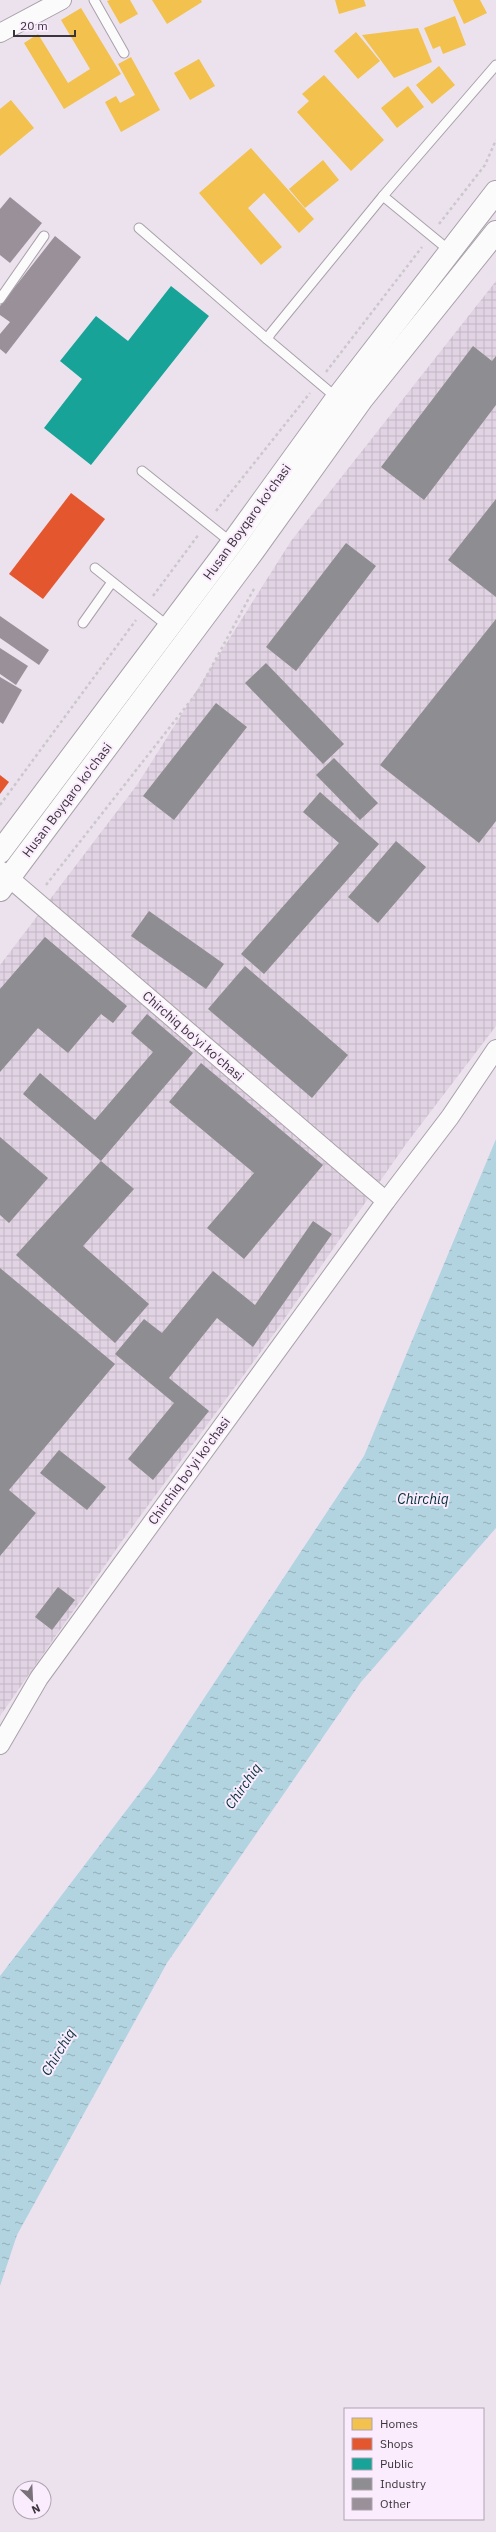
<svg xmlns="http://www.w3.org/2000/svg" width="496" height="2532" viewBox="0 0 496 2532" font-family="'IBM Plex Sans',sans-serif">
	<defs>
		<pattern id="industrial-grid" width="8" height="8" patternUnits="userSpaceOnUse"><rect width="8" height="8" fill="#e1d3e3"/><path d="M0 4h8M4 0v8" fill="none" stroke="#c2b6c4"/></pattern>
		<pattern id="water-ripples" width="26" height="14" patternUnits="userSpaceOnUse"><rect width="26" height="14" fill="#b2d4e1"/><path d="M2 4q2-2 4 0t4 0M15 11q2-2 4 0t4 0" fill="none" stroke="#92adb8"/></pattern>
	</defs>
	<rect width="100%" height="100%" fill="#ece2ee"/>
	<!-- industrial -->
	<path fill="url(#industrial-grid)" d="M496,281v745l-90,118 -130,187 -154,210 -122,175v-751l137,-180 154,-244z"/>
	<!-- water -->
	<path fill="url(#water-ripples)" d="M496,1139v389l-135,154 -194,281 -150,272 -17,51v-310l154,-202 210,-318z"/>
	<!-- homes -->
	<g fill="#f2c14e">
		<path d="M110,0h20l8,14 -18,10 -13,-23z"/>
		<path d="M152,0h49l1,2 -35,22z"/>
		<path d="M335,0h29l2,6 -27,8z"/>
		<path d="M453,0h27l7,13 -23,11z"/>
		<path d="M81,8l40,66 -57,35 -40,-66 14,-9 30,49 22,-14 -29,-49z"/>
		<path d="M455,16l11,29 -23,9 -3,-8 -7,3 -9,-21z"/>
		<path d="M418,28l14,34 -38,16 -32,-43z"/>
		<path d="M356,32l24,29 -22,18 -24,-28z"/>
		<path d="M131,57l29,53 -39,22 -16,-30 11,-6 4,7 15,-8 -17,-31z"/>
		<path d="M199,59l16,27 -25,14 -16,-27z"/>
		<path d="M439,66l16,19 -23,19 -16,-19z"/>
		<path d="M324,75l60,65 -33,31 -54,-59 12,-11 -7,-7z"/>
		<path d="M408,86l16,21 -27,21 -16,-20z"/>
		<path d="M11,100l23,28 -34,28v-47z"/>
		<path d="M251,148l63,71 -15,14 -35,-40 -16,15 34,39 -21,18 -62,-72z"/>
		<path d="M323,160l16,20 -34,28 -16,-19z"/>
	</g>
	<!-- shops -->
	<g fill="#e4572e">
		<path d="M71,493l34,26 -62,80 -34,-25z"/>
		<path d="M0,775l9,7 -9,12z"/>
	</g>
	<!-- public -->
	<path fill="#17a398" d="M171,286l38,30 -118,149 -47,-37 38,-49 -22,-18 36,-45 32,25z"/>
	<!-- industry -->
	<g fill="#8d8d92">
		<path d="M473,346l19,15 4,-5v49l-72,95 -43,-33z"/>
		<path d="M496,499v98l-48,-37z"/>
		<path d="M346,543l30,23 -80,105 -30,-24z"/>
		<path d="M496,619v202l-17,22 -99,-78z"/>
		<path d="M266,663l78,81 -21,20 -78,-81z"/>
		<path d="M216,703l31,24 -73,93 -31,-24z"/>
		<path d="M334,758l44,45 -18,17 -44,-45z"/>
		<path d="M320,792l59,52 -115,130 -23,-20 98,-111 -36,-31z"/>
		<path d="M396,841l30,26 -48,56 -30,-26z"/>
		<path d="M149,911l75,53 -18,25 -75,-53z"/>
		<path d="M45,937l82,69 -14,17 -12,-9 -33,39 -30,-25 -38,44v-83z"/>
		<path d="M245,966l103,89 -36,43 -104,-89z"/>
		<path d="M147,1014l46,39 -92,108 -78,-67 17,-21 55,47 58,-68 -22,-19z"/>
		<path d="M201,1063l122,102 -79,94 -37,-31 47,-55 -85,-71z"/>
		<path d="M0,1137l48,41 -39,45 -9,-8z"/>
		<path d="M101,1161l33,28 -51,57 66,58 -34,39 -99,-88z"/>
		<path d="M313,1221l19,13 -79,113 -36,-29 -48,60 40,33 -56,69 -25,-21 46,-56 -59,-49 29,-35 18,14 51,-62 42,34z"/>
		<path d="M0,1268l115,96 -106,126 27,23 -36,43z"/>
		<path d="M59,1450l47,37 -19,23 -47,-37z"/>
		<path d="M58,1587l17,13 -23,30 -17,-13z"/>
	</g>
	<!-- building -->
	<g fill="#99909a">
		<path d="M10,197l32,26 -32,40 -10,-8v-46z"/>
		<path d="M55,236l26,21 -75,97 -6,-5v-15l10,-12 -10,-7v-9z"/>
		<path d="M0,616l49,34 -10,15 -39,-27z"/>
		<path d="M0,648l28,18 -12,19 -16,-11z"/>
		<path d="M0,677l22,13 -19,34 -3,-2z"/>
	</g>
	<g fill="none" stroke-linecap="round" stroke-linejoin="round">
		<defs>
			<g id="lane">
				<path d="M94,0l30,53"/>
				<path d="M383,196l113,-131"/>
				<path d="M139,228l128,111"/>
				<path d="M0,299l44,-63"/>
				<path d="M337,398l-70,-59 4,-6 112,-137 67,55"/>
				<path d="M142,471l90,72"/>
				<path d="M95,568l74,59"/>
				<path d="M83,623l29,-41"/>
			</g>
			<g id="street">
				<path d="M0,33l62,-33"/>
				<path d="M0,870l386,331"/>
				<path d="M0,1745l39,-67 347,-477 64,-84 46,-68"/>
			</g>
			<g id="secondary">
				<path d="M0,852l232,-309 105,-145 159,-206"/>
				<path d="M0,890l254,-340 108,-151 134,-167"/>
			</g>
		</defs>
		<!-- lane casing -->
		<use href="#lane" stroke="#a9a1aa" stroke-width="11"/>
		<!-- street casing -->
		<use href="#street" stroke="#a9a1aa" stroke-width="20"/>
		<!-- secondary casing -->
		<use href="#secondary" stroke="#a9a1aa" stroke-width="24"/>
		<!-- path -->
		<g stroke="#cbc7cc" stroke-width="2.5" stroke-dasharray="3 3" stroke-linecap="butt">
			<path d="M439,224l46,-59 11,-25"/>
			<path d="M326,372l96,-125"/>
			<path d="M216,511l94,-118"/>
			<path d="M153,596l46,-62"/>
			<path d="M0,805l136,-185"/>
			<path d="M46,885l153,-195 56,-103"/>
		</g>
		<!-- lane -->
		<use href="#lane" stroke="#fcfbfc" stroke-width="9"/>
		<!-- street -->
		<use href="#street" stroke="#fcfbfc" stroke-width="18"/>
		<!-- secondary -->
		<use href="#secondary" stroke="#fcfbfc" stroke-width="22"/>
	</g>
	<g text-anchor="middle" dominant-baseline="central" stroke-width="4" stroke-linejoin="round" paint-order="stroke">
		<!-- street labels -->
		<g font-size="13" fill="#3b343c" stroke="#fbecfd">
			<text transform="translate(247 522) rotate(-54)">Husan Boyqaro ko'chasi</text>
			<text transform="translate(67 800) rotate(-53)">Husan Boyqaro ko'chasi</text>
			<text transform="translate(193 1036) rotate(41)">Chirchiq bo'yi ko'chasi</text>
			<text transform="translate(189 1471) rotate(-54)">Chirchiq bo'yi ko'chasi</text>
		</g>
		<!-- water labels -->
		<g font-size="14" font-style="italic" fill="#00303b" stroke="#fbecfd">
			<text x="423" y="1499">Chirchiq</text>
			<text transform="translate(243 1786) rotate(-55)">Chirchiq</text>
			<text transform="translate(58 2052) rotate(-59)">Chirchiq</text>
		</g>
	</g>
	<!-- legend -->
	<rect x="344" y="2408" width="140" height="112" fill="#fbecfd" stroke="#aea2b0"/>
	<rect x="352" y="2418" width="20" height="12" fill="#f2c14e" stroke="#aea2b0"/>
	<text x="380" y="2428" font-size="12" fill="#3b343c">Homes</text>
	<rect x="352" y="2438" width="20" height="12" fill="#e4572e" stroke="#aea2b0"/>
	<text x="380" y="2448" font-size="12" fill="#3b343c">Shops</text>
	<rect x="352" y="2458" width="20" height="12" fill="#17a398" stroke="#aea2b0"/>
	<text x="380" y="2468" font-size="12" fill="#3b343c">Public</text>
	<rect x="352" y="2478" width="20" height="12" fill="#8d8d92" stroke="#aea2b0"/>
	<text x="380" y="2488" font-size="12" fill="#3b343c">Industry</text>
	<rect x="352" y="2498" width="20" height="12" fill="#99909a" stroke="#aea2b0"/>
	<text x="380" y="2508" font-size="12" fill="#3b343c">Other</text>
	<!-- north arrow -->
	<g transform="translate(32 2500) rotate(156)"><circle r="19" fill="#fbecfd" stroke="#aea2b0"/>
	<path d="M0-3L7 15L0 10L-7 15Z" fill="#79717a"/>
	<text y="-6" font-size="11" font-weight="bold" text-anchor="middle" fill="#3b343c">N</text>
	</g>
	<!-- scale -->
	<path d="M14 30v6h61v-6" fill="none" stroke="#3b343c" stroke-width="2"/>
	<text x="20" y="30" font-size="12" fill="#3b343c" stroke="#fbecfd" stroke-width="3" paint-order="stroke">20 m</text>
</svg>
